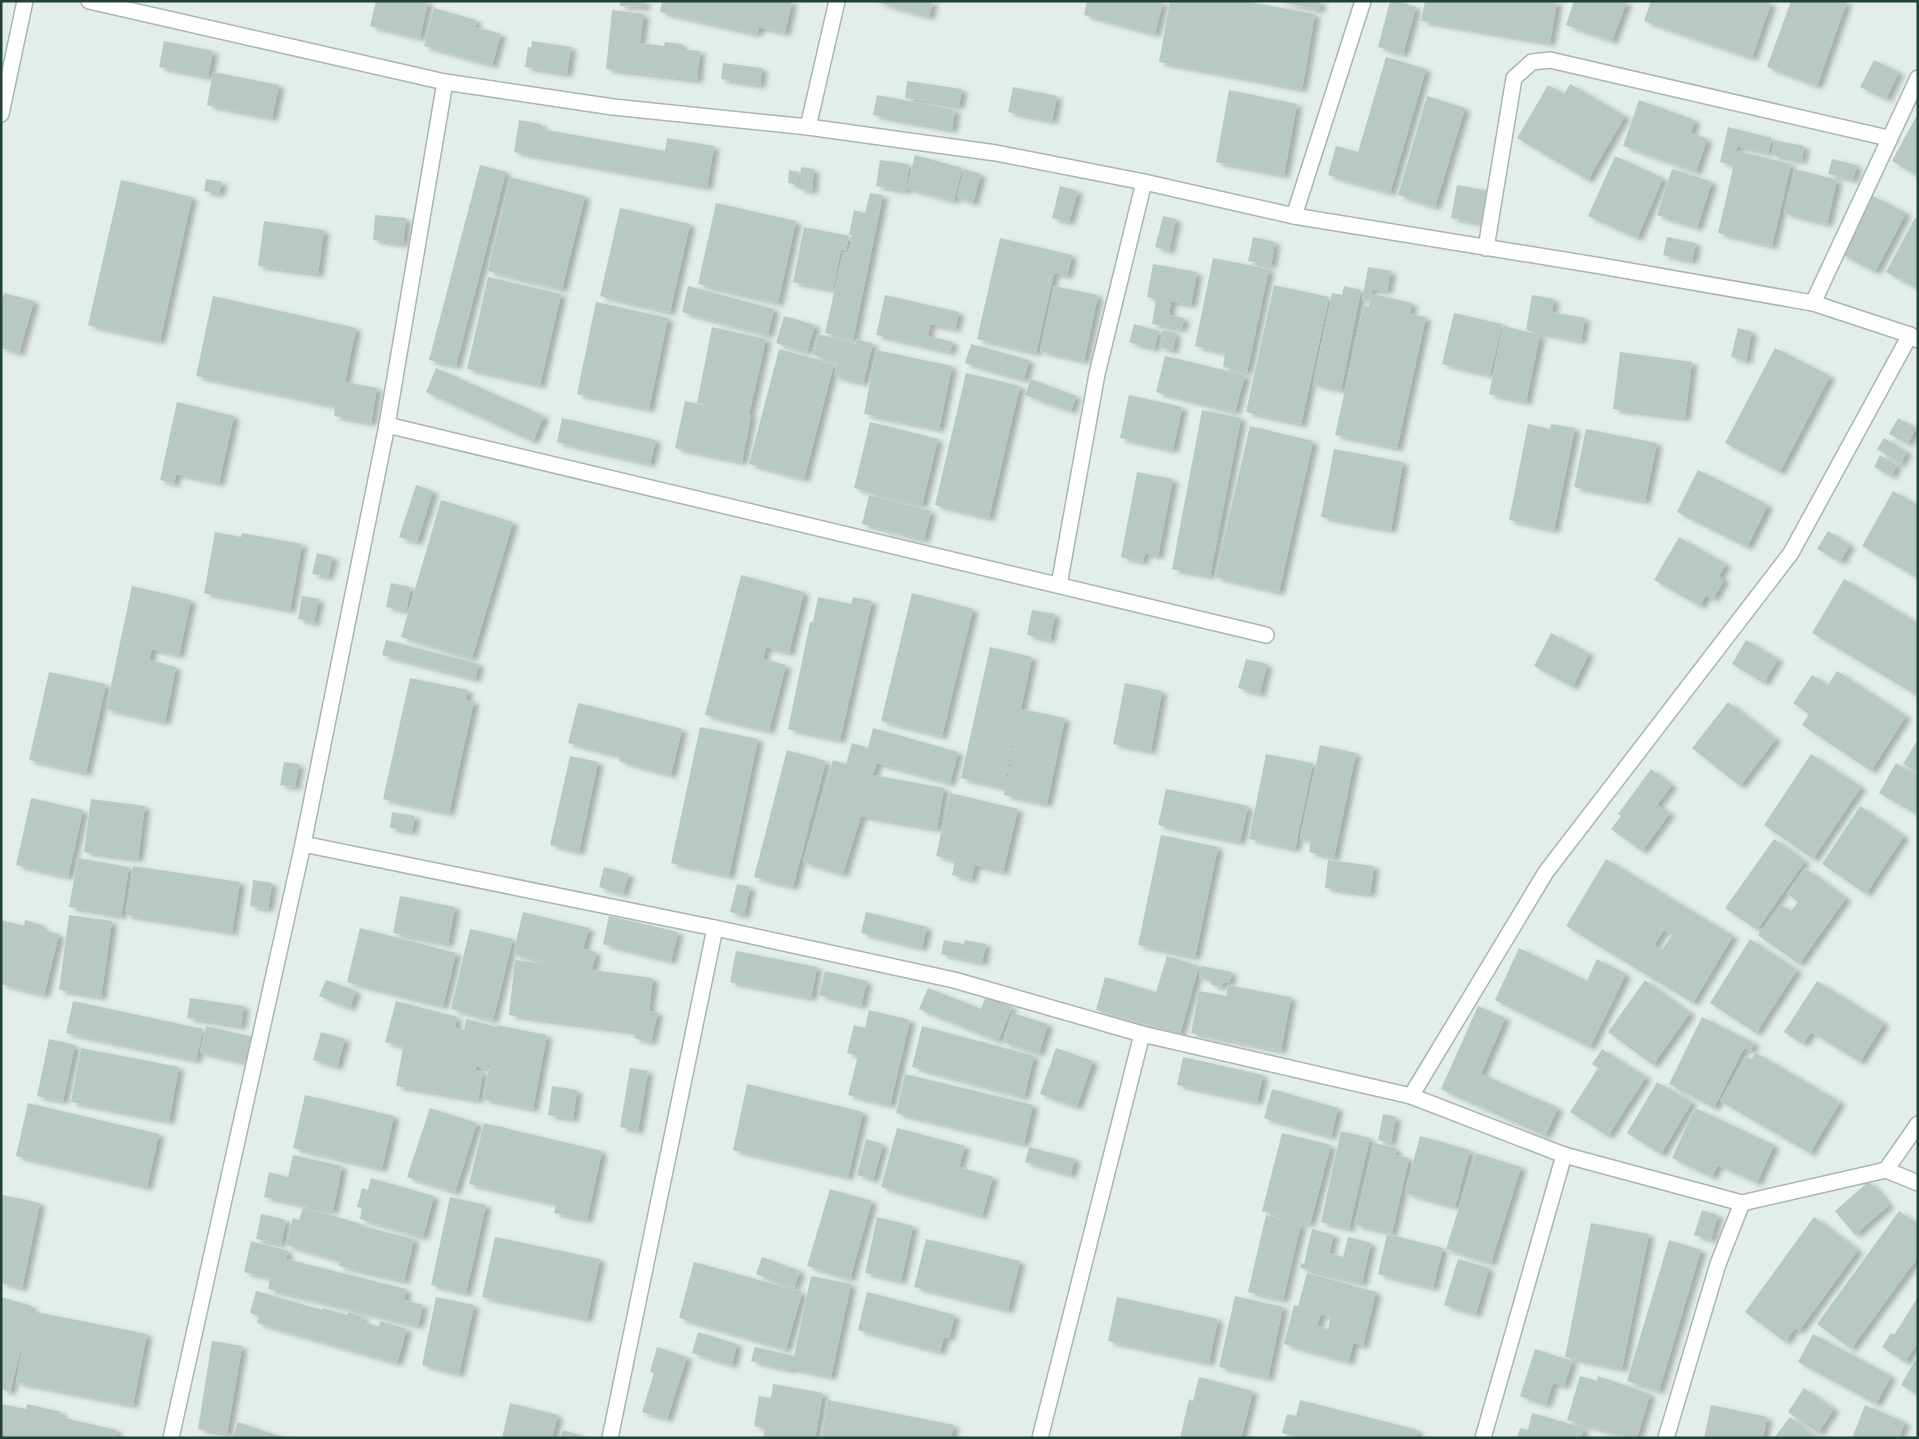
<svg xmlns="http://www.w3.org/2000/svg" width="1919" height="1439" viewBox="0 0 1919 1439" font-family="'DM Sans',sans-serif">
	<defs>
		<filter id="shadow"><feDropShadow dx="5.5" dy="3" stdDeviation="2.5" flood-color="#0004"/></filter>
	</defs>
	<rect width="100%" height="100%" fill="#e3eee9"/>
	<!-- building -->
	<g fill="#b8c9c2" fill-rule="evenodd" filter="url(#shadow)">
		<path d="M376,1h52l-8,37 -50,-12z"/>
		<path d="M620,1h25v6l-25,-1z"/>
		<path d="M662,1h130l-7,32 -26,-6 -2,7 -97,-22z"/>
		<path d="M872,1h61l-4,16z"/>
		<path d="M1087,1h76l-8,33 -71,-19z"/>
		<path d="M1170,1h74l71,13 -13,75 -143,-27z"/>
		<path d="M1276,1h45l-2,9z"/>
		<path d="M1390,1h7l19,6 -13,47 -25,-7z"/>
		<path d="M1425,1h132l-7,42 -129,-22z"/>
		<path d="M1574,1h53l-15,40 -46,-16z"/>
		<path d="M1651,1h114l6,2 -19,55 -108,-37z"/>
		<path d="M1791,1h56l-30,85 -50,-19z"/>
		<path d="M434,8l42,12 -1,7 26,7 -9,31 -68,-19z"/>
		<path d="M612,10l32,4 -4,29 24,3 1,-4 17,2v5l18,2 -3,29 -91,-11z"/>
		<path d="M164,41l49,10 -5,26 -49,-10z"/>
		<path d="M532,41l39,6 -4,27 -42,-7 3,-20 3,1z"/>
		<path d="M1386,57l40,12 -36,124 -62,-18 8,-29 22,6z"/>
		<path d="M1874,60l25,12 -13,27 -26,-12z"/>
		<path d="M723,63l39,5 -2,17 -39,-6z"/>
		<path d="M213,72l66,13 -7,33 -65,-13z"/>
		<path d="M907,81l55,8 -3,17 -54,-8z"/>
		<path d="M1570,84l55,32 -37,64 -71,-42 31,-53 16,9z"/>
		<path d="M1013,87l44,9 -5,25 -44,-9z"/>
		<path d="M1229,90l68,14 -13,71 -68,-13z"/>
		<path d="M877,95l78,15 -3,20 -79,-15z"/>
		<path d="M1427,96l38,12 -30,99 -37,-12z"/>
		<path d="M1639,100l56,20 -4,13 16,6 -11,33 -73,-26z"/>
		<path d="M1918,113v63l-26,-15z"/>
		<path d="M519,120l22,4v5l124,22 2,-13 47,8 -7,41 -193,-35z"/>
		<path d="M1728,127l44,11 -4,15 -31,-7 -4,19 -13,-3z"/>
		<path d="M1774,140l30,6 -2,15 -30,-6z"/>
		<path d="M1737,151l54,13 -19,82 -54,-13z"/>
		<path d="M915,155l47,13 -8,33 -47,-13z"/>
		<path d="M1615,156l48,22 -26,60 -49,-22z"/>
		<path d="M1832,159l25,6 -4,15 -25,-6z"/>
		<path d="M880,160l29,4 -3,27 -30,-5z"/>
		<path d="M480,165l26,7 -50,194 -27,-6z"/>
		<path d="M801,167l13,2 -2,22 -13,-2z"/>
		<path d="M964,169l17,5 -8,29 -16,-6z"/>
		<path d="M1672,169l40,13 -15,46 -40,-13z"/>
		<path d="M1795,169l42,11 -10,44 -43,-11z"/>
		<path d="M789,170l10,2 -2,13 -9,-2z"/>
		<path d="M510,177l75,19 -23,93 -74,-18z"/>
		<path d="M206,179l16,3 -3,12 -15,-3z"/>
		<path d="M121,180l71,17 -32,144 -72,-16z"/>
		<path d="M1457,185l33,6 -6,33 -33,-6z"/>
		<path d="M1060,186l18,5 -9,31 -17,-4z"/>
		<path d="M870,193l13,2 -30,145 -28,-7 18,-81 5,1 4,-18h-3l5,-25 11,3z"/>
		<path d="M1871,195l35,18 -31,59 -34,-18z"/>
		<path d="M716,203l80,18 -18,82 -80,-19z"/>
		<path d="M620,208l70,16 -20,88 -70,-16z"/>
		<path d="M375,215l31,3 -3,26 -30,-4z"/>
		<path d="M1163,216l13,3 -7,32 -14,-4z"/>
		<path d="M1915,218l3,2v69l-32,-17z"/>
		<path d="M264,221l60,9 -6,44 -60,-8z"/>
		<path d="M804,227l45,9 -3,15 -5,-2 -8,41 -40,-8z"/>
		<path d="M1253,237l22,5 -4,24 -23,-5z"/>
		<path d="M1667,237l29,6 -4,18 -29,-6z"/>
		<path d="M1000,238l72,17 -5,21 -13,-3 -18,80 -59,-14z"/>
		<path d="M1213,258l56,11 -22,103 -24,-5 2,-14 -30,-7z"/>
		<path d="M1153,264l44,8 -6,33 -20,-4 -2,14 15,3 -2,11 -30,-5 4,-25 -9,-2z"/>
		<path d="M1368,267l23,4 -4,20 -16,-2 -2,12 -7,-1z"/>
		<path d="M488,277l73,17 -21,91 -73,-16z"/>
		<path d="M1274,285l55,12 -28,127 -55,-12z"/>
		<path d="M688,286l86,23 -6,26 -86,-23z"/>
		<path d="M1054,286l44,9 -14,66 -44,-10z"/>
		<path d="M1344,286l17,4 -20,100 -28,-6 19,-91 10,2z"/>
		<path d="M4,293l30,8 -15,52 -18,-5v-45z"/>
		<path d="M1372,294l40,9 -2,11 16,3 -29,131 -62,-13 29,-130 5,2z"/>
		<path d="M885,295l74,17 -4,17 -25,-5 -2,12 25,6 -3,10 -74,-17z"/>
		<path d="M1532,295l22,4 -2,13 33,6 -4,23 -55,-11z"/>
		<path d="M213,296l143,32 -11,54 32,6 -6,35 -37,-7 1,-10 -139,-30z"/>
		<path d="M596,302l72,16 -19,91 -72,-15z"/>
		<path d="M1454,313l48,11 -12,51 -48,-11z"/>
		<path d="M784,316l31,9 -8,27 -31,-9z"/>
		<path d="M1134,324l25,7 -5,18 -25,-7z"/>
		<path d="M1503,326l37,9 -14,67 -37,-8z"/>
		<path d="M712,327l54,12 -17,76h2l-9,47 -67,-14 10,-47 51,11 -39,-9z"/>
		<path d="M1738,328l14,4 -6,29 -15,-4z"/>
		<path d="M1163,330l13,3 -3,17 -13,-2z"/>
		<path d="M818,334l38,10 1,-5 16,5 -10,39 -29,-7 4,-14 -25,-7z"/>
		<path d="M971,344l58,16 -5,20 -59,-17z"/>
		<path d="M1775,348l55,28 -50,96 -55,-29z"/>
		<path d="M779,349l55,15 -30,115 -55,-15z"/>
		<path d="M876,350l76,16 -13,63 -75,-15z"/>
		<path d="M1620,352l72,10 -7,56 -72,-9z"/>
		<path d="M1165,356l80,19 -10,37 -79,-20z"/>
		<path d="M436,368l108,48 -11,25 -107,-49z"/>
		<path d="M966,373l54,13 -31,132 -54,-13z"/>
		<path d="M1031,379l45,17 -5,15 -46,-16z"/>
		<path d="M1129,395l53,12 -9,43 -53,-12z"/>
		<path d="M177,402l57,14 -15,67 -43,-9 -2,10 -14,-4z"/>
		<path d="M1202,410l39,8 -31,158 -38,-7z"/>
		<path d="M562,418l94,22 -6,24 -93,-22z"/>
		<path d="M1898,418l18,10 -8,16 -19,-10z"/>
		<path d="M870,422l68,17 -16,66 -68,-17z"/>
		<path d="M1528,424l22,5 1,-5 24,4 -21,102 -45,-10z"/>
		<path d="M1250,426l63,15 -34,151 -64,-15z"/>
		<path d="M1586,429l71,14 -12,58 -71,-14z"/>
		<path d="M1884,438l23,14 -7,12 -23,-15z"/>
		<path d="M1334,449l69,13 -12,68 -70,-13z"/>
		<path d="M1880,455l17,10 -6,11 -17,-9z"/>
		<path d="M1698,470l70,35 -21,42 -70,-35z"/>
		<path d="M1137,472l36,7 -15,77 -13,-3 -2,9 -22,-5z"/>
		<path d="M416,485l17,6 -16,51 -18,-5z"/>
		<path d="M1893,491l25,14v73l-56,-32z"/>
		<path d="M869,495l62,16 -7,29 -62,-16z"/>
		<path d="M441,500l72,22 -41,136 -71,-21z"/>
		<path d="M1828,531l22,14 -10,17 -23,-13z"/>
		<path d="M215,532l26,5 1,-4 60,11 -12,66 -86,-17z"/>
		<path d="M1679,537l47,27 -7,12 5,4 -11,19 -7,-4 -6,11 -46,-26z"/>
		<path d="M317,553l16,4 -5,20 -16,-3z"/>
		<path d="M741,575l63,17 -15,61 -23,-6 -3,12 23,6 -17,66 -64,-16z"/>
		<path d="M1844,579l74,44v73l-106,-63z"/>
		<path d="M391,583l20,4 -5,24 -20,-4z"/>
		<path d="M132,586l59,14 -12,55 -27,-6 -3,11 27,7 -11,55 -59,-13z"/>
		<path d="M912,593l61,16 -31,127 -61,-15z"/>
		<path d="M302,596l17,3 -5,24 -16,-4z"/>
		<path d="M818,597l33,7 2,-7 19,4 -32,139 -52,-11 22,-107h3z"/>
		<path d="M1032,610l23,4 -5,26 -23,-5z"/>
		<path d="M1551,633l38,20 -16,34 -39,-21z"/>
		<path d="M386,640l93,24 -4,15 -93,-24z"/>
		<path d="M1746,640l32,19 -14,24 -32,-19z"/>
		<path d="M990,647l42,10 -28,131 -43,-10z"/>
		<path d="M1246,659l21,5 -7,30 -22,-6z"/>
		<path d="M1837,671l69,45 -35,55 -69,-46 7,-11 -16,-11 19,-28 16,10z"/>
		<path d="M49,672l57,12 -20,89 -57,-13z"/>
		<path d="M410,678l58,12 -2,10 8,1 -25,112 -66,-14z"/>
		<path d="M1125,683l37,8 -11,60 -38,-7z"/>
		<path d="M1728,702l48,37 -36,47 -48,-38z"/>
		<path d="M578,703l104,26 -11,46 -52,-14 1,-5 -52,-13z"/>
		<path d="M1022,709l43,9 -18,86 -43,-9z"/>
		<path d="M700,727l58,12 -29,137 -58,-13z"/>
		<path d="M873,728l85,24 -8,31 -73,-20 -4,12 71,13 -7,41 -76,-13 -18,58 -40,-12 30,-102 13,4 6,-21 16,5z"/>
		<path d="M1918,739v34l-15,-9z"/>
		<path d="M1320,745l36,8 -22,105 -25,-6 2,-11 -11,-3z"/>
		<path d="M787,750l39,11 -33,126 -39,-10z"/>
		<path d="M1266,754l47,9 -18,86 -46,-10z"/>
		<path d="M1811,754l50,33 -48,72 -49,-34z"/>
		<path d="M570,756l28,6 -19,90 -29,-7z"/>
		<path d="M284,762l15,2 -4,23 -15,-2z"/>
		<path d="M1896,763l22,13v39l-39,-22z"/>
		<path d="M1651,769l21,16 -15,20 13,8 -28,38 -31,-22 10,-13 -3,-2z"/>
		<path d="M1166,789l82,17 -8,36 -82,-17z"/>
		<path d="M950,793l68,16 -15,63 -28,-7 -4,15 -19,-5 3,-14 -19,-5z"/>
		<path d="M31,798l52,12 -15,67 -52,-12z"/>
		<path d="M91,799l54,7 -7,53 -54,-7z"/>
		<path d="M1860,806l44,30 -38,58 -44,-30z"/>
		<path d="M392,812l23,4 -3,16 -22,-4z"/>
		<path d="M1161,835l57,12 -23,110 -57,-12z"/>
		<path d="M1774,839l31,22 -48,69 -32,-22z"/>
		<path d="M78,858l51,9 -8,49 -52,-9z"/>
		<path d="M1606,859l127,77 -40,67 -127,-77zM1664,930l8,5 -10,15 -8,-5z"/>
		<path d="M1328,860l46,6 -4,28 -45,-6z"/>
		<path d="M133,866l107,16 -8,50 -106,-17z"/>
		<path d="M604,867l25,7 -6,20 -24,-7z"/>
		<path d="M1805,868l41,30 -47,66 -41,-29 23,-31 10,7 7,-9 -11,-9z"/>
		<path d="M253,880l19,3 -4,26 -18,-3z"/>
		<path d="M737,884l13,3 -6,28 -14,-3z"/>
		<path d="M400,896l55,11 -7,37 -55,-11z"/>
		<path d="M523,912l66,16 -6,21 13,3 -4,18 61,8 -4,33 9,1 -7,30 -17,-4 1,-6 -126,-17 6,-55 46,6 -48,-12z"/>
		<path d="M866,912l61,15 -5,21 -61,-15z"/>
		<path d="M69,915l43,6 -11,76 -42,-7z"/>
		<path d="M609,916l69,16 -7,29 -68,-17z"/>
		<path d="M1,920l23,6 1,-6 17,5 -2,4 19,5 -15,61 -43,-11z"/>
		<path d="M360,928l96,25 -13,53 -96,-24z"/>
		<path d="M470,929l43,10 -20,81 -42,-11z"/>
		<path d="M1750,939l47,31 -41,63 -46,-30z"/>
		<path d="M944,940l20,4 1,-4 21,4 -4,19 -41,-9z"/>
		<path d="M1519,948l68,33 10,-22 29,15 -36,73 -95,-47z"/>
		<path d="M736,951l81,16 -6,31 -81,-16z"/>
		<path d="M1167,956l32,10 -19,68 -84,-24 9,-33 51,15z"/>
		<path d="M1201,966l31,6 -3,11 -6,-1 -1,5 -11,-2v-6l-12,-2z"/>
		<path d="M825,971l42,10 -6,25 -42,-11z"/>
		<path d="M326,980l30,11 -6,17 -31,-12z"/>
		<path d="M1645,980l45,33 -37,52 -45,-33z"/>
		<path d="M1817,981l67,42 -24,39 -49,-30 -8,12 -19,-12z"/>
		<path d="M1228,985l63,12 -10,54 -90,-18 8,-42 27,5z"/>
		<path d="M928,988l53,21 5,-13 26,11 -14,34 -79,-32z"/>
		<path d="M190,998l54,8 -3,20 -54,-8z"/>
		<path d="M73,1001l130,28 -7,31 -130,-27z"/>
		<path d="M396,1001l61,16 -2,11 9,2 2,-11 31,8v-2l50,10 -14,74 -50,-10 10,-52 -6,22 -11,-3 -1,4 8,2 -5,28 -82,-14 7,-39 8,2 -26,-7z"/>
		<path d="M1478,1006l27,12 -24,56 77,34 -13,28 -104,-47z"/>
		<path d="M869,1010l41,10 -20,85 -42,-10 10,-39 -11,-3 7,-28 11,3z"/>
		<path d="M1012,1013l36,11 -9,29 -36,-11z"/>
		<path d="M1702,1017l52,26 -3,8 -7,-3 -30,60 -45,-24z"/>
		<path d="M206,1026l47,11 -6,26 -47,-11z"/>
		<path d="M922,1026l112,30 -10,41 -112,-30z"/>
		<path d="M321,1032l24,7 -8,28 -24,-7z"/>
		<path d="M49,1039l26,6 -12,56 -26,-5z"/>
		<path d="M81,1048l98,19 -10,54 -98,-19z"/>
		<path d="M1056,1048l37,13 -16,46 -37,-13z"/>
		<path d="M1602,1049l44,28 -38,59 -38,-24 28,-44 -6,-4z"/>
		<path d="M1756,1053l84,49 -30,51 -90,-52 26,-45 5,3z"/>
		<path d="M1183,1057l80,18 -6,27 -80,-17z"/>
		<path d="M630,1068l18,3 -10,60 -18,-4z"/>
		<path d="M905,1074l128,31 -9,39 -128,-31z"/>
		<path d="M1657,1082l35,20 -31,52 -34,-21z"/>
		<path d="M747,1084l116,28 -15,65 -115,-27z"/>
		<path d="M552,1086l25,4 -4,29 -25,-4z"/>
		<path d="M1272,1089l66,19 -7,29 -67,-19z"/>
		<path d="M305,1095l89,21 -12,53 -89,-21z"/>
		<path d="M28,1103l131,31 -12,53 -131,-31z"/>
		<path d="M430,1108l47,15 -22,69 -48,-15z"/>
		<path d="M1695,1108l79,37 -17,38 -39,-18 -6,12 -40,-19z"/>
		<path d="M1383,1114l13,3 -5,26 -13,-3z"/>
		<path d="M484,1123l118,28 -15,69 -33,-7 2,-9 -87,-20z"/>
		<path d="M897,1128l68,18 -6,21 34,10 -11,39 -101,-29z"/>
		<path d="M1341,1131l29,7 -21,91 -28,-7z"/>
		<path d="M1282,1133l49,12 -21,79 -48,-13z"/>
		<path d="M1420,1136l50,14 -15,57 -50,-14z"/>
		<path d="M866,1139l17,5 -10,36 -16,-5z"/>
		<path d="M1374,1143l22,5 -1,7 14,3 -17,75 -37,-8z"/>
		<path d="M1029,1147l46,12 -4,16 -46,-13z"/>
		<path d="M1476,1153l45,14 -30,96 -45,-14z"/>
		<path d="M293,1155l49,11 -9,45 -69,-14 5,-25 19,5z"/>
		<path d="M371,1178l63,18 -11,41 -63,-18 2,-11 -5,-1 5,-19 6,2z"/>
		<path d="M1869,1181l20,24 -34,30 -20,-24z"/>
		<path d="M830,1189l42,12 -22,78 -43,-13z"/>
		<path d="M3,1195l37,8 -18,85 -21,-5v-80z"/>
		<path d="M450,1197l36,8 -20,88 -35,-8z"/>
		<path d="M303,1207l58,17v2l53,13 -10,42 -65,-15 1,-5 -54,-16 7,-27 6,2z"/>
		<path d="M1702,1210l16,5 -7,25 -17,-5z"/>
		<path d="M1899,1211l19,13v33l-67,92 -34,-25z"/>
		<path d="M261,1214l25,6 -5,24 -25,-5z"/>
		<path d="M1266,1215l35,9 -18,76 -35,-8z"/>
		<path d="M877,1217l36,9 -12,55 -36,-8z"/>
		<path d="M1814,1217l44,33 -59,81 -4,-3 -10,14 -40,-30z"/>
		<path d="M1591,1223l58,11 -27,135 -57,-12z"/>
		<path d="M1312,1229l22,6 -5,18 14,4 5,-20 23,6 -9,40 -62,-15 1,-5 3,1z"/>
		<path d="M1387,1234l56,14 -10,40 -55,-14z"/>
		<path d="M495,1237l105,22 -13,60 -105,-22z"/>
		<path d="M926,1239l94,22 -12,49 -94,-23z"/>
		<path d="M1669,1240l32,10 -42,141 -32,-10z"/>
		<path d="M251,1241l37,10 -2,8 120,30 -2,11 19,5 -5,21 -150,-37 2,-11 -26,-6z"/>
		<path d="M762,1257l38,14 -6,17 -38,-14z"/>
		<path d="M1458,1259l31,9 -13,46 -32,-9z"/>
		<path d="M694,1262l108,30 -16,57 -107,-31z"/>
		<path d="M1307,1273l69,19 -13,54 -10,-3 -4,19 -65,-18 10,-39 4,1zM1321,1314l10,3 -3,12 -11,-3z"/>
		<path d="M811,1276l40,8 -20,93 -40,-9 -1,2 -39,-9 4,-14 39,9z"/>
		<path d="M256,1291l66,19 1,-2 24,7 2,-3 14,5 -1,4 17,6 1,-6 27,8 -10,34 -140,-40 2,-7 -9,-3z"/>
		<path d="M867,1292l88,23 -6,23 -5,-1 -4,15 -82,-22z"/>
		<path d="M1235,1296l48,11 -15,71 -49,-11z"/>
		<path d="M1,1297l31,9 -1,5 116,23 -14,71 -117,-23 9,-50 -15,60 -9,-3z"/>
		<path d="M436,1297l38,8 -15,69 -37,-9z"/>
		<path d="M1117,1297l101,22 -9,44 -101,-22z"/>
		<path d="M1918,1297v45l-13,20 -23,-15 9,-14 3,2z"/>
		<path d="M698,1332l39,12 -5,21 -40,-12z"/>
		<path d="M1813,1334l78,42 -15,28 -78,-42z"/>
		<path d="M212,1341l30,5 -15,88 -29,-5z"/>
		<path d="M657,1347l30,10 -20,62 -25,-7 12,-39 -4,-1z"/>
		<path d="M1535,1349l37,12 -8,25 -11,-3 -7,22 -26,-9z"/>
		<path d="M1918,1355v40l-17,-10z"/>
		<path d="M1580,1376l17,5 1,-5 52,18 -13,44h-8l-62,-18z"/>
		<path d="M1199,1377l54,14 -12,47h-61l9,-39 4,2z"/>
		<path d="M773,1384l50,9 -8,45h-52l2,-10 -11,-2 5,-30 12,2z"/>
		<path d="M1804,1388l30,21 -16,24 -30,-21z"/>
		<path d="M828,1400l126,25 -3,13h-130z"/>
		<path d="M1300,1400l118,30 -2,8h-116l-18,-5 5,-19 9,2z"/>
		<path d="M510,1403l48,12 -6,23h-50z"/>
		<path d="M1,1404l25,5 1,-5 34,8 -1,5 57,13 -1,8h-115z"/>
		<path d="M1711,1405l56,12 -4,21h-59z"/>
		<path d="M1865,1405l40,17 -6,16h-47z"/>
		<path d="M1532,1413l52,15 -3,10h-64l3,-10 8,2z"/>
		<path d="M1790,1417l26,21h-42z"/>
		<path d="M238,1422l44,15v1h-50z"/>
		<path d="M563,1430l17,5 -1,3h-19z"/>
	</g>
	<g fill="none" stroke-linecap="round" stroke-linejoin="round">
		<defs>
			<g id="minor">
				<path d="M89,1l356,81 168,25 195,20 188,26 148,29 150,34 307,50 212,37 97,32 8,5"/>
				<path d="M1,114l24,-113"/>
				<path d="M808,127l29,-126"/>
				<path d="M1294,216l69,-215"/>
				<path d="M1486,248l28,-170 18,-16 18,-2 338,78"/>
				<path d="M1813,303l105,-225"/>
				<path d="M387,425l879,210"/>
				<path d="M1059,585l38,-211 47,-192"/>
				<path d="M303,844l412,84 239,52 188,54 269,62 153,59 178,48 144,-33 32,13"/>
				<path d="M1411,1096l135,-224 245,-319 119,-218"/>
				<path d="M1886,1170l32,-46"/>
				<path d="M171,1438l132,-594 84,-419 58,-343"/>
				<path d="M610,1438l105,-510"/>
				<path d="M1040,1438l102,-404"/>
				<path d="M1483,1438l81,-283"/>
				<path d="M1666,1438l52,-174 24,-61"/>
			</g>
		</defs>
		<!-- minor casing -->
		<use href="#minor" stroke="#a5b7b0" stroke-width="18"/>
		<!-- minor -->
		<use href="#minor" stroke="#fff" stroke-width="15"/>
	</g>
	<!-- border -->
	<rect width="1919" height="1439" fill="none" stroke="#214138" stroke-width="5"/>
</svg>
